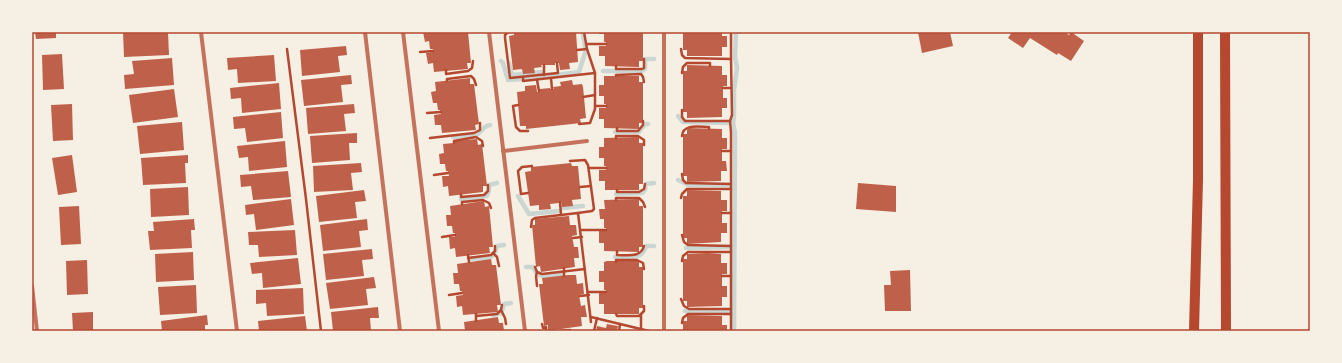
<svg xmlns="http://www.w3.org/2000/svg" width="1342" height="363" viewBox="0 0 1342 363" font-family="'Source Sans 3',sans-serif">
	<rect width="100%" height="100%" fill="#f6efe4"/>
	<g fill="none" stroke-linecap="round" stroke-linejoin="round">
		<!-- stream -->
		<g stroke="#c9d6d2" stroke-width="4.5">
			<path d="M583,35l2,12"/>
			<path d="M501,61l2,2 5,17 14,-1"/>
			<path d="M509,63l3,12 31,-3"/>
			<path d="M603,71h39l3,-2v-10h9"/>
			<path d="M525,79l54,-7 7,-22"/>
			<path d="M678,116l5,6h3l42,1"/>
			<path d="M615,132h24l6,-8h3"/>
			<path d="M453,137l23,-2c6,-3 7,-9 14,-10"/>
			<path d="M678,180l11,5h41"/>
			<path d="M616,194l26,-1 3,-3 1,-6 8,-1"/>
			<path d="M518,196l11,18 30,-3"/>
			<path d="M461,199l26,-3 2,-5v-6l8,-2"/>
			<path d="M562,208l21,-2"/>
			<path d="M686,248l44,-1"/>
			<path d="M495,252l2,-6 7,-1"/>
			<path d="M615,257c13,0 27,4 31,-11h8"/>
			<path d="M470,259l21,-2 2,-2"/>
			<path d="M526,267h7l3,5"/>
			<path d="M537,274l6,2 18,-2"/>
			<path d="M502,311l2,-7 7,-1"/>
			<path d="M685,311h45"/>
			<path d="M493,315l8,-2"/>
			<path d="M734,331l1,-198 -2,-10 1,-6v-27l3,-22 -2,-11 1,-25"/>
		</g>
	</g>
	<!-- building -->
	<g fill="#bf614a">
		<path d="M35,32h21v6l-20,1z"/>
		<path d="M123,32h45l1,23 -45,2z"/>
		<path d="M423,32h45l3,31h-4l1,6 -34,3 -1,-9 -5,1 -2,-11 7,-1v-3h-3l-1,-8 -4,1z"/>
		<path d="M514,32h62l2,30 -9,1 1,6 -10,1 -1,-7h-4v2h-14l1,2 -8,1 1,5 -12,1 -1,-5 -9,1 -4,-34 5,-1z"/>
		<path d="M599,32h44v29h-4v6l-34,-1v-10h-6v-10h7v-4h-2v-8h-5z"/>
		<path d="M683,32h39v4h5v11h-5v9h-35v-6h-4z"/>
		<path d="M918,32h32l3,14 -31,7z"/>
		<path d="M1012,32h52l5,3 2,-3 13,9 -13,20 -13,-8 -1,2 -27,-17 -7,10 -15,-10z"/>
		<path d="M346,46l1,9 -9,1 2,16 -38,4 -2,-26z"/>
		<path d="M62,54l2,35 -21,1 -1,-35z"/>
		<path d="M274,55l2,26 -38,2 -1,-14 -9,1 -1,-12z"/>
		<path d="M172,58l2,27 -49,4 -1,-14 10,-1 -2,-13z"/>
		<path d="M687,65l35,1v9h5v11h-4v12h4v10h-5v9l-35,1v-6h-4v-41h4z"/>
		<path d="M351,75l1,9 -11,1 2,17 -39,4 -3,-26z"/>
		<path d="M604,76h35v6h4v41h-4v6l-35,-1v-9h-5v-11h7v-4h-2v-8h-5v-11h5z"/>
		<path d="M470,78v6h4l5,40 -4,1 1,5 -34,3 -1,-8h-6l-1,-10 7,-1 -1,-4h-2l-1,-7h-4l-2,-11 5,-1 -1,-9z"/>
		<path d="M572,80l1,5 9,-1 1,3 3,31 -6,1 1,4 -55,6v-3h-6l-3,-34 8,-1v-5l11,-1 1,7 3,-1v-2l10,-1v1h4l-1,-2 8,-1 -1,-4z"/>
		<path d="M279,83l2,26 -39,4 -1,-15 -10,1 -1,-11z"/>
		<path d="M174,89l4,28 -45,6 -4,-28z"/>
		<path d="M72,104l1,36 -20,1 -2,-36z"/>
		<path d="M354,104l1,9 -11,1 2,17 -38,3 -2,-26z"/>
		<path d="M281,112l2,26 -36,4 -2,-14 -11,1 -1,-12z"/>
		<path d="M182,122l2,28 -44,4 -3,-28z"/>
		<path d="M687,128l35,1v9h5v11h-5v12h4l1,10h-6v10l-34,1v-6h-4v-42h4z"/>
		<path d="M357,133v10h-8l1,17 -38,3 -2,-27z"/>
		<path d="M639,137v6h4v41h-4v6h-34v-9h-6v-11h7v-4h-2v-8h-5v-11h5v-9z"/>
		<path d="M477,139l1,6 4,-1 5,42h-4v6l-34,4 -1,-10 -5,1 -1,-11h7l-1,-5h-2l-1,-7h-5l-1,-10 5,-1 -1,-9 11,-1 1,-2z"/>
		<path d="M285,141l2,26 -38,4 -1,-14 -9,1 -2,-12z"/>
		<path d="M72,155l5,37 -19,3 -6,-37z"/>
		<path d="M188,155v8h-3l1,20 -43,2 -2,-27z"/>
		<path d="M361,163l1,9 -11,1 2,17 -39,2 -1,-26z"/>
		<path d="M571,163l1,3h6l3,33 -9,1 1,6 -11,1 -1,-6 -2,2 -9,1 1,5 -12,1v-5l-9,1 -5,-34 6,-1v-4z"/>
		<path d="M288,171l3,26 -38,3 -2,-14 -10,1 -1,-12z"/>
		<path d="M858,183l38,3v26l-40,-3z"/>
		<path d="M188,187l1,28 -38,2 -1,-28z"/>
		<path d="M364,190l2,11 -11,1 2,16 -38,4 -3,-26z"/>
		<path d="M687,190l34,1v9h6v11h-5v12h5v10h-6v9l-34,2v-6h-4v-42h4z"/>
		<path d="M291,199l3,26 -38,5 -2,-16 -8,1 -1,-10z"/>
		<path d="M639,199v7h4v41h-4v5l-35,-1v-8h-5v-12h7v-3h-2v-9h-4l-1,-10h6l-1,-9z"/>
		<path d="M484,201l1,6 4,-1 4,41h-4l1,6 -34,4 -1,-9 -5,1 -1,-12h6v-4h-2l-1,-7h-5l-1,-11h5l-1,-9z"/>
		<path d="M79,206l2,38 -20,1 -2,-38z"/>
		<path d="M569,216l1,9h6l1,10 -5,1 2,11h4l1,11h-5l1,9 -34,5 -1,-6 -4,1 -4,-42h3v-6z"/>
		<path d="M194,219l1,11h-4l1,18 -42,2 -2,-19h6l-1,-9z"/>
		<path d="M367,219l1,11 -9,1 2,16 -38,4 -3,-26z"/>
		<path d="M295,230l2,25 -38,2 -1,-12h-9l-1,-13z"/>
		<path d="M372,249l1,10 -11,1 2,16 -38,4 -3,-26z"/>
		<path d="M193,252l1,28 -38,2 -1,-28z"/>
		<path d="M708,253l13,1v9h6v11h-5v12h5v11h-5v9l-35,1v-6h-4v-42h4v-5z"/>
		<path d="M298,258l3,26 -38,4 -1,-15 -10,1 -2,-11z"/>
		<path d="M491,259l1,6h4l5,40h-4l1,7 -35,3 -1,-9 -5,1 -1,-11 7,-1 -1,-4h-2l-1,-7h-5l-1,-11h5l-1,-9z"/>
		<path d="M87,260l1,34 -21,1 -1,-34z"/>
		<path d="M607,261h32v6h4v41h-4v6h-35v-10h-5v-11h7v-3h-2v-8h-5v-11h5v-9z"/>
		<path d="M910,270l1,41h-26l-1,-26h7l-1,-14z"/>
		<path d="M568,275h8l1,9 6,-1 1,11 -5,1 2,11 4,-1 2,12h-6l1,9 -34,5v-6l-4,1 -5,-42h4l-1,-6z"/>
		<path d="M374,277l2,11 -10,1 2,16 -38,4 -4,-26z"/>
		<path d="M196,285l1,28 -37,2 -2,-28z"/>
		<path d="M303,288l1,26 -37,2 -1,-13 -10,1v-14z"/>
		<path d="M378,307l1,11h-9l1,13h-38l-2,-19z"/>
		<path d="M93,312v19h-20l-1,-18z"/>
		<path d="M207,315l1,10h-3v6h-43l-1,-10z"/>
		<path d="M687,315l35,1v9h5v6h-44v-10h4z"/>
		<path d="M305,316l2,15h-48l-1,-10z"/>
		<path d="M498,317l1,6h4l1,8h-39l-1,-9z"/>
		<path d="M607,324l11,2 -1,5h-21l1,-5 9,2z"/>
	</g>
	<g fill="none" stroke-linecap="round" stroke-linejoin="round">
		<!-- path -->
		<g stroke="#b5482f" stroke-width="2.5">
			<path d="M508,32l-3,3v3l5,40 48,-5 -1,-10"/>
			<path d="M586,44h20"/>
			<path d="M287,49l19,150 15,132"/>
			<path d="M681,49l1,6 3,3 46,1v-27"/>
			<path d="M577,50l10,-1"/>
			<path d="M420,52l13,-1"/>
			<path d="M544,65v10"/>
			<path d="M616,66v3h26l2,-1v-9"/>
			<path d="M446,70v4l22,-3 4,-3 1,-7"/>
			<path d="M682,73l1,-6 4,-4h23v3"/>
			<path d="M616,76v-1l25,-1 2,3 1,5"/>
			<path d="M523,77v4l72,-8"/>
			<path d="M551,78l1,11"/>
			<path d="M537,80l2,11"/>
			<path d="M447,81v-2l24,-3 3,3 2,6"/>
			<path d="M723,88h8"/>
			<path d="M583,97l12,-2"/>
			<path d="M518,105l-5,1 3,21 4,4h8"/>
			<path d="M595,106h11"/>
			<path d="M682,110v7l3,4h45l2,-6 -1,-56"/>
			<path d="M427,113l14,-1"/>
			<path d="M579,124l11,-1 5,-14v-36l-8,-24 -3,-17"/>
			<path d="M617,128v3h21l5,-6v-4"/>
			<path d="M682,136c1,-13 18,-9 27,-9v2"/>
			<path d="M430,138l44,-5 6,-3v-7"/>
			<path d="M616,138v-2h22l6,4v5"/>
			<path d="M454,143v-2l22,-4 6,4 1,5"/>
			<path d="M722,151h9"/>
			<path d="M570,161l15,-1 3,5 6,44 -2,2 -14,2"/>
			<path d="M589,168h17"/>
			<path d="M682,174l1,6 3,3 45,1"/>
			<path d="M434,175l14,-2"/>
			<path d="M580,187l11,-1"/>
			<path d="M617,190v2h22l5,-3 1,-5"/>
			<path d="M528,193l-7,1 -3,-23 4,-4 10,-1"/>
			<path d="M461,194v3l23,-2 4,-4v-6"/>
			<path d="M681,198l1,-4 5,-5h44"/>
			<path d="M616,200v-2h23l4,4 2,5"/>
			<path d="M560,202l1,13"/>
			<path d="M462,204v-2l21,-2 6,3 2,5"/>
			<path d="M722,213h9"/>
			<path d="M531,227l1,-7 3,-2 43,-5 13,109"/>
			<path d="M581,230h25"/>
			<path d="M682,235l2,7 4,3 43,1"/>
			<path d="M442,237l13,-2"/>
			<path d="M573,238l9,-1"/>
			<path d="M617,251v4c10,0 24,3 27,-9"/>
			<path d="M493,253l4,4 2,9"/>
			<path d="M468,255l1,7"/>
			<path d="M468,258l23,-3 4,-4v-5"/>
			<path d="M682,261l1,-5 5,-4h43"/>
			<path d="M616,262v-2h21l6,3 1,6"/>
			<path d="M535,267l2,5 5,2 43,-5"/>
			<path d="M564,268v8"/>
			<path d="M722,276h9"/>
			<path d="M537,286l-1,-10 1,-4"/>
			<path d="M588,292h18"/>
			<path d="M449,295l13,-2"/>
			<path d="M580,296l9,-1"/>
			<path d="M681,299l3,7 5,3h42v-177l-1,-11"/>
			<path d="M731,309v22"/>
			<path d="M501,310l4,8 1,6"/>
			<path d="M476,314v2l21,-2 4,-4 1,-5"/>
			<path d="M616,314l1,2h22l5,-5v-5"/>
			<path d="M641,315v14"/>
			<path d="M476,316v5"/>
			<path d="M591,317l58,14"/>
			<path d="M682,323l1,-5 5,-4h43"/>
			<path d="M542,324l1,4 3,-1v4"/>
			<path d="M560,331l10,-1v1"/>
			<path d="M594,331l3,-13"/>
			<path d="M619,331l1,-7"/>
		</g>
		<!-- minor -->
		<g stroke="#c5725c" stroke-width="4">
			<path d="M201,32l36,299"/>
			<path d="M365,32l35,299"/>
			<path d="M403,32l36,299"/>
			<path d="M489,32l36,299"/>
			<path d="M664,32v299"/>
			<path d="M503,151l84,-10"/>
			<path d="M32,286l5,45"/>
		</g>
		<!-- primary -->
		<g stroke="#b5482f" stroke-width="10">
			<path d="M1225,32l1,299"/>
			<path d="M1194,331l4,-151v-148"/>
		</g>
	</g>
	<!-- border -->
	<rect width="1342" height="363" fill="none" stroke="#f6efe4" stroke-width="66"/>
	<rect x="33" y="33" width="1276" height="297" fill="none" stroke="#b5482f" stroke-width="1.5"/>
</svg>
